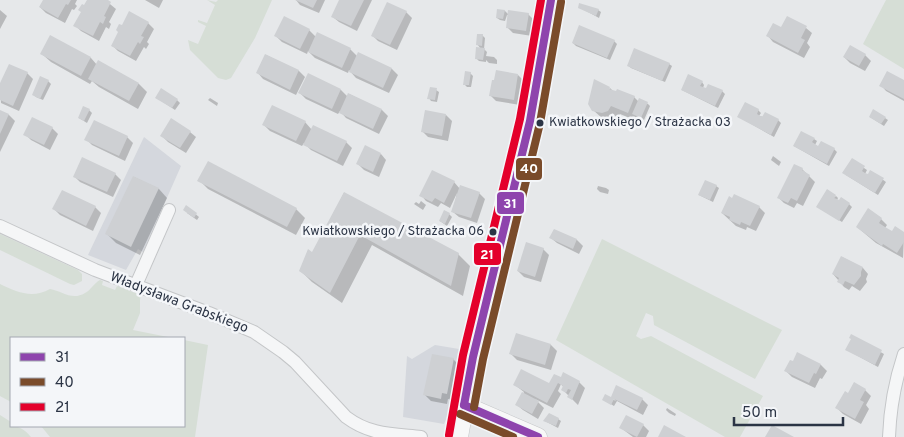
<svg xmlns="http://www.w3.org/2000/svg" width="904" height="437" viewBox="0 0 904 437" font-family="Overpass,sans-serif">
	<rect width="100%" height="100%" fill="#e6e8ea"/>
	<!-- built -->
	<g fill="#d4d7dd">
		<path d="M144,137l37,29 -38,86 -5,-3 -12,21 -38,-15z"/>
		<path d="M435,345l30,5 -10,47 -11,27 -41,-7 4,-61 5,3z"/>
	</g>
	<!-- green -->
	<g fill="#d6ded6">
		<path d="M207,0l9,2 2,-2h54l-17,38 -24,40 -5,2 -8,-2 -28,-28 -2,-10 10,4 8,-18 -8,-4v-2l9,3 8,-18z"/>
		<path d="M886,0h18v69l-41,-25z"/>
		<path d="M0,234l78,36 4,4v7l-8,4 -4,-1 -70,-34z"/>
		<path d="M602,239l180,91 -27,49 -101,-54 -1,-9 -7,-3 -10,23 5,3 10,-3 112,60 -23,41h-15l-169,-97z"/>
		<path d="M100,280l3,1 -1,4 13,5 2,-4 24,9 -1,5v13l-7,17 40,8h-162v64l-11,-6v-112c17,8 32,15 50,5 12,2 22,12 35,4 6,-3 9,-10 15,-13z"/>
		<path d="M184,340l24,5 -13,92h-145l-9,-11h143z"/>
		<path d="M0,415l11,7v4c9,0 14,4 20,11h-31z"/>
	</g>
	<!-- shadow -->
	<g fill="#0003">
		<path d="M44,0h33l-2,4 2,2 -3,4 -2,-1 -7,14 -19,-10 -6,-6z"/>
		<path d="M89,0h16l11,9 -7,13 2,2 -2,5 -3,-2 -7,14 -18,-10 -6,-6z"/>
		<path d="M145,0h18l-4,8z"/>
		<path d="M296,0h29l-6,13 -19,-8z"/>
		<path d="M341,0h31l-15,31 -18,-9 -6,-5z"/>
		<path d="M579,7l19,3 3,2 -2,6z"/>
		<path d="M0,10l7,6 -7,13z"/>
		<path d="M498,10l7,1 4,4 19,-1 6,6 -2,16 -19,-3 -6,-6 2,-12h-2l-2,6 -5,-1 -3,-2z"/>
		<path d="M406,12l6,6 -15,32 -19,-9 -6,-6z"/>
		<path d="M148,23l6,6 -7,13 2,2 -3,5 -2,-2 -8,14 -18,-10 -6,-6z"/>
		<path d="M806,28l6,5 -5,10 3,4 -6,11 -31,-16 -5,-6 14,-7z"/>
		<path d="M309,30l7,7 34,12 8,8 1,-3 33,15 6,6 -9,18 -33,-15 -7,-8 -1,3 -33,-15 -7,-7 -1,3 -25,-12 -6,-6z"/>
		<path d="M482,35l3,3 -1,11 3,3 -1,4 8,1 3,3v4l-8,-1 -3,-3v2l-7,-1 -3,-3 5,-9 -4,-5z"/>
		<path d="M51,37l40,21 6,7 42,19 8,8 -9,17 -39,-22 -7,-6 -2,3 -39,-22 -9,-8z"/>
		<path d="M614,41l3,3 -7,16 -34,-14 -3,-3z"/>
		<path d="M266,55l33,16 6,6 -9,18 -33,-16 -5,-6z"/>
		<path d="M865,55l6,6 -6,10 -15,-8 -6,-6z"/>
		<path d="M669,64l3,2 -7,16 -34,-14 -3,-3z"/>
		<path d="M27,73l6,6 -14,32 -18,-8 -1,-17z"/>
		<path d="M470,73l3,3 -2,11h-4l-3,-3z"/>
		<path d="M308,75l33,15 7,7 1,-3 33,16 6,6 -9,18 -33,-16 -6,-7 -2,3 -32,-15 -6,-6z"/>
		<path d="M518,75l6,6 -4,24 -24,-4 -6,-6z"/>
		<path d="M48,81l3,3 -8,16 -7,-3 -3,-3z"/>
		<path d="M904,81v20l-18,-10 -5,-6z"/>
		<path d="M702,82l2,3 -1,3 19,3 3,3 -7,14 -36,-18z"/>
		<path d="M610,88l4,4 20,5 5,5 1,-2 8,4 2,2 -6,14 -6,-3 -1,4 -17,-7 -3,5 -6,3 -8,-3 -10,-9z"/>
		<path d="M436,90l3,2 -2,10 -6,-1 -2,-3z"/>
		<path d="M210,98l8,5 -1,3 -9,-6z"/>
		<path d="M160,100h17l3,3 -5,7z"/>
		<path d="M89,110l3,3 -5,10 -8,-5z"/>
		<path d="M758,110l3,3 -2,3 19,4 3,3 -7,14 -35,-20z"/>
		<path d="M0,111l9,4 6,6 -15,31z"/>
		<path d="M446,115l6,6 -4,20 -20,-4 -6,-6z"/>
		<path d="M870,117l15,1 3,2 -4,6z"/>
		<path d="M305,122l7,8 34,12 6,6 -9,18 -32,-16 -7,-7 -2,3 -32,-15 -6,-6z"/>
		<path d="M52,128l6,6 -8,16 -19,-10 -6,-6z"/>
		<path d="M190,132l6,5 -10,16 -18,-11 -6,-6z"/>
		<path d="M127,137l6,6 -8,18 -33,-16 -6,-6z"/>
		<path d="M814,139l3,2 -2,4 3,2 16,2 3,3 -8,14 -35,-20z"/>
		<path d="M381,154l5,6 -7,17 -15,-7 -6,-6z"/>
		<path d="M773,156l8,6 -2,4 -8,-6z"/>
		<path d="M852,160l15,10 -2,4 3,2 3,-5 15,11 -8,13 -32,-20z"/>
		<path d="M802,169l13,13 -12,24 -6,-3 -3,5 -10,-5 -6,-6z"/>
		<path d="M115,174l6,6 -8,17 -33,-15 -6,-6z"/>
		<path d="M134,177l25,12 8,9 -27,57 -24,-12 -9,-9z"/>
		<path d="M199,180l97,29 9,9 -9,17 -88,-46z"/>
		<path d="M454,182l6,7 19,4 6,6 -8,24 -18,-6 -6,-5 4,-19 -7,15 -9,-5 -3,4 -12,-6 -5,-6z"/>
		<path d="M598,186l8,2 3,2 -1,4 -8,-2 -3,-3z"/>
		<path d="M716,186l3,2 -6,14 -14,-7z"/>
		<path d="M344,193l114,61 12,12 -7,30 -91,-51 -30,58 -30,-21 -12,-12 13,-17z"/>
		<path d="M836,196l2,2 -1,2 12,4 3,3 -10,15 -21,-13z"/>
		<path d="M421,201l5,4 -3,5 -9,-6 2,-2 3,2z"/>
		<path d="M95,207l6,6 -8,18 -33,-16 -6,-6z"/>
		<path d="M187,207l12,10 -2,3 -10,-7z"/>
		<path d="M759,207l6,6 -9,18 -9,-4 -1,3 -10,-4 -14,-13z"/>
		<path d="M449,214l3,3 -5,9 -7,-5z"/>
		<path d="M881,219l6,6 -2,3 7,5 12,1 -1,24 -27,-15 -19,-16z"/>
		<path d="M554,230l23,10 6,6 -4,8 -22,-11 -6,-5z"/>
		<path d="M543,249l6,6 -8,27 -17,-5 -6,-6z"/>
		<path d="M842,257l21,11 5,6 -2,5 1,3 -7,9 -8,-5 -3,4 -5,-3 -11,-13z"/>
		<path d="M517,335l34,10 6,6 -6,19 -34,-10 -6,-6z"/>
		<path d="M852,336l32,18 -6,13 -31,-17 5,-11z"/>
		<path d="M798,354l23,11 6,6 -5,8 -2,-1 -5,10 -23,-11 -6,-6 7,-8z"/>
		<path d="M453,359l6,6 -7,35 -4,-1 -1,5 -16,-3 -6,-6z"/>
		<path d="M561,379l18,3 6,6 -7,17 -15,-15 1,-2 -3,-4 -3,7 3,3 -8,14 -18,-9 9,9 -6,11 -15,-9 -6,-5 7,-13 -9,-7h34z"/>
		<path d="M865,390l6,6 -5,9 3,4 -8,15 -18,-10 -6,-6 12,-14z"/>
		<path d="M606,396l10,5 -4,-4 30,2 6,6 -5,10 -26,-14 -3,5 -10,-6z"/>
		<path d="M667,408l9,6 -1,2 -6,-3 -3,-3z"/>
		<path d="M558,419l3,2 -3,7 -13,-7z"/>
		<path d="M643,425l6,6 -3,6h-13l-12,-9z"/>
	</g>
	<!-- building -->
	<g fill="#ced0d3">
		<path d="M43,0h28l-3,5 -2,-1 -8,14 -19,-11z"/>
		<path d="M87,0h21l3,2 -7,14 2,1 -3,7 -3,-2 -7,14 -20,-10 8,-14 -3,-2 4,-6 2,1z"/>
		<path d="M295,0h22l-4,8z"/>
		<path d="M339,0h25l-13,26 -20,-9z"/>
		<path d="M387,2l20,9 -17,34 -19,-9z"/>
		<path d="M579,3l20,6 -3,7 -18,-8z"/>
		<path d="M497,9l8,1 -2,9 -7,-1z"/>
		<path d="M508,10l21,3 -3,18 -20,-3z"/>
		<path d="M129,11l20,11 -8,14 3,1 -4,7 -2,-2 -8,14 -19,-10 7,-14 -2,-2 3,-6 3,1z"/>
		<path d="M284,16l26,13 -10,20 -26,-13z"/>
		<path d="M787,16l20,10 -6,12 4,2 -7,13 -32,-17 7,-13 8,4z"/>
		<path d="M579,25l36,15 -8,18 -35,-15z"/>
		<path d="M317,32l34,16 -9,20 -34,-16z"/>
		<path d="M477,34h6l-1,12 -6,-1z"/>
		<path d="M50,35l41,22 -10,19 -41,-22z"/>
		<path d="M850,45l16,9 -7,12 -16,-9z"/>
		<path d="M476,47l9,1 -2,12 -8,-1z"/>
		<path d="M634,48l36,15 -8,18 -35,-15z"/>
		<path d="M358,52l34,16 -9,20 -34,-16z"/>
		<path d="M265,54l34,16 -9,20 -34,-17z"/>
		<path d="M98,60l41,23 -10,18 -41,-22z"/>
		<path d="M9,64l19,8 -15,34 -13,-6v-17z"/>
		<path d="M496,70l22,4 -4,26 -25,-4 3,-16h2z"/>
		<path d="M465,71l6,1 -2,13h-6z"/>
		<path d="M887,71l17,9v19l-25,-13z"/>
		<path d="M308,73l33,16 -9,20 -34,-16z"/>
		<path d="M688,74l15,7 -3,5 6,2 2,-4 15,6 -8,16 -34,-16z"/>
		<path d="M40,76l9,4 -9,19 -8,-4z"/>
		<path d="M594,79l16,8 -1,2 7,2 1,-2 18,7 -7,17 -17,-7 -3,5 -6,2 -10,-2 -4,-7z"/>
		<path d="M430,87l7,1 -2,12 -8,-1z"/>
		<path d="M161,88l17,11 -6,9 -17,-10z"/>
		<path d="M348,93l34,16 -9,20 -34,-16z"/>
		<path d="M639,98l9,4 -7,16 -9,-4z"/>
		<path d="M745,102l14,7 -2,5 5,3 3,-5 14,7 -8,16 -34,-18z"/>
		<path d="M272,105l34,16 -10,20 -34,-16z"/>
		<path d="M83,106l7,3 -6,12 -6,-3z"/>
		<path d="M873,109l13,8 -5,7 -12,-7z"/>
		<path d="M0,110l9,4 -9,20z"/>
		<path d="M425,110l21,4 -4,22 -21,-4z"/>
		<path d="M32,117l21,10 -9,18 -21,-10z"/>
		<path d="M171,118l20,13 -11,17 -20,-12z"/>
		<path d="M94,120l34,16 -9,20 -35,-16z"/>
		<path d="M313,125l34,16 -10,20 -34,-16z"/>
		<path d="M801,131l14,7 -3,4 6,4 3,-5 14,7 -8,16 -34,-18z"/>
		<path d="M365,145l16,8 -8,19 -17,-8z"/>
		<path d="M82,157l34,16 -9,19 -34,-15z"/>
		<path d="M852,158l13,8 -3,5 3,2 3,1 2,-4 14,8 -9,15 -33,-20z"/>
		<path d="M208,161l89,47 -10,19 -90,-46z"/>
		<path d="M794,164l9,4 -1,2 8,5 -13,26 -6,-3 -3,5 -11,-5z"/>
		<path d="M432,170l23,11 -11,22 -9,-5 -3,4 -13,-6z"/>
		<path d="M133,176l26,12 -28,59 -26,-13z"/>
		<path d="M705,180l12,5 -7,15 -12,-5z"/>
		<path d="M460,185l20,7 -9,26 -20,-6z"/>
		<path d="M827,189l9,6 -2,3 3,1 2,1 2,-3 9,6 -11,18 -23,-14z"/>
		<path d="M62,190l34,16 -10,20 -34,-17z"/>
		<path d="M344,192l115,61 -8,33 -91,-51 -30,58 -31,-22 9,-22 4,3z"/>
		<path d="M734,194l26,12 -10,20 -9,-4 -1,3 -11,-5 1,-3 -9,-4 8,-17 3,2z"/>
		<path d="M186,205l11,8 -3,5 -11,-8z"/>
		<path d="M868,208l14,10 -3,5 6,4 7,4 3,-5 9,6v10l-7,11 -14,-9 -1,2 -26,-19z"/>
		<path d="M444,210l6,3 -5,11 -6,-3z"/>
		<path d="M554,229l23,10 -4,10 -24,-11z"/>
		<path d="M526,242l18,6 -9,29 -18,-6z"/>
		<path d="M841,256l22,11 -2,5v4l-7,9 -9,-4 -2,4 -6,-3 2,-4 -7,-4z"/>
		<path d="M516,333l35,11 -6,21 -36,-11z"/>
		<path d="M851,334l31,16 -7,15 -30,-15 6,-11 -2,-1z"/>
		<path d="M797,352l24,12 -5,10 -2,-1 -5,10 -25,-12 6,-11 3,1z"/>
		<path d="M432,354l22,4 -7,36 -5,-1 -1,6 -18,-4z"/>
		<path d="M521,369l28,14 5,-9 7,3 2,-5 17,9 -8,19 -5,-3 4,-7 -3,-1 -2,4 -5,-3 2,-4 -5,-3 -11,20 -34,-18z"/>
		<path d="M854,382l12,7 -6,11 4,2 -9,17 -20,-11 10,-17 3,2z"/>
		<path d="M616,385l27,13 -6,12 -23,-11 -3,6 -9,-5 3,-6 6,3z"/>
		<path d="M522,392l17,9 -7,13 -17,-9z"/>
		<path d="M549,413l10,5 -3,8 -13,-5z"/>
		<path d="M626,415l18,9 -7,13 -18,-9z"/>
		<path d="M664,425l22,12h-28z"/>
		<path d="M772,425l22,12h-29z"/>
	</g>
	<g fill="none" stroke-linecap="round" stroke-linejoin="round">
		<defs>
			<g id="street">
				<path d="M0,226l95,44 114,43 45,19 29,20 12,10 51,55c24,18 46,17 75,20"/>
				<path d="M136,285l33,-75"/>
				<path d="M889,437c1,-28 6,-56 15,-83"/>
			</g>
			<g id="secondary">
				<path d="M464,405l74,32"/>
				<path d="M459,437l14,-80 57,-236 21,-121"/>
			</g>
		</defs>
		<!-- street casing -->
		<use href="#street" stroke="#c4c6c8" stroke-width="14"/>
		<!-- secondary casing -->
		<use href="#secondary" stroke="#c4c6c8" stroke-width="19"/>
		<!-- street -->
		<use href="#street" stroke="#f5f6f7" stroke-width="12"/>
		<!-- secondary -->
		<use href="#secondary" stroke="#f8f8f8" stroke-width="18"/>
		<defs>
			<g id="bus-1">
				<path d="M464,405l9,-48 57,-236 21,-121"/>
				<path d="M464,405l74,32"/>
			</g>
			<g id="bus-2">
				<path d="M474,407l9,-48 57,-236 21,-121"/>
				<path d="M460,414l53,23"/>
			</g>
			<path id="bus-3" d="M449,435l14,-80 57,-236 21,-119"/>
		</defs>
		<!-- bus-1 casing -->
		<use href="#bus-1" stroke="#f4f6f9" stroke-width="11"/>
		<!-- bus-2 casing -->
		<use href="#bus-2" stroke="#f4f6f9" stroke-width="11"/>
		<!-- bus-3 casing -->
		<use href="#bus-3" stroke="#f4f6f9" stroke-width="11"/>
		<!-- bus-1 -->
		<use href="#bus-1" stroke="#8e44ad" stroke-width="8"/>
		<!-- bus-2 -->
		<use href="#bus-2" stroke="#7a4b2a" stroke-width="8"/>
		<!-- bus-3 -->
		<use href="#bus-3" stroke="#e4002b" stroke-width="8"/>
	</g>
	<!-- markers -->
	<g fill="#2b3445" stroke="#f4f6f9" stroke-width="2">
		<circle cx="540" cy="123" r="4.5"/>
		<circle cx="493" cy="232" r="4.5"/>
	</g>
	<g text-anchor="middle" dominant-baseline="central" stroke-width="5" stroke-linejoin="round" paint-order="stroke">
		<!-- bus labels -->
		<g font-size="13" fill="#2b3445" stroke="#f4f6f9" text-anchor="start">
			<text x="549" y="123">Kwiatkowskiego / Strażacka 03</text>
			<text x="484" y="232" text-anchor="end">Kwiatkowskiego / Strażacka 06</text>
		</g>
		<!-- street labels -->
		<g font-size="14" fill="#2b3445" stroke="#f4f6f9">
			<text transform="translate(179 303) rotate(21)">Władysława Grabskiego</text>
		</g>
	</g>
	<g stroke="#f4f6f9" stroke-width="2">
		<rect x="515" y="157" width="28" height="24" rx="5" fill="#7a4b2a"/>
		<rect x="496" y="191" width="29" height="24" rx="5" fill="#8e44ad"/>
		<rect x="473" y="242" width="29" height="24" rx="5" fill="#e4002b"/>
	</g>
	<g font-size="14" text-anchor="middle" font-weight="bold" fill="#fff">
		<text x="529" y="173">40</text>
		<text x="510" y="208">31</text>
		<text x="487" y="259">21</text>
	</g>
	<!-- legend -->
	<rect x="10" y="337" width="175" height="90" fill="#f4f6f9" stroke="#a4a8b1"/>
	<rect x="20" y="353" width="25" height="8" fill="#8e44ad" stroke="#a4a8b1"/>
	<text x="55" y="362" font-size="15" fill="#2b3445">31</text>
	<rect x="20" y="378" width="25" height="8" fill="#7a4b2a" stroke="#a4a8b1"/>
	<text x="55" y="387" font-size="15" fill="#2b3445">40</text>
	<rect x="20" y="403" width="25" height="8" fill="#e4002b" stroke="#a4a8b1"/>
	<text x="55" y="412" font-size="15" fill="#2b3445">21</text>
	<!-- scale -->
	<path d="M734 417v8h109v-8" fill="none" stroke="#2b3445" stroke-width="2.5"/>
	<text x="742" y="417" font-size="15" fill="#2b3445" stroke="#f4f6f9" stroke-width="4" paint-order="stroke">50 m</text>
</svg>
